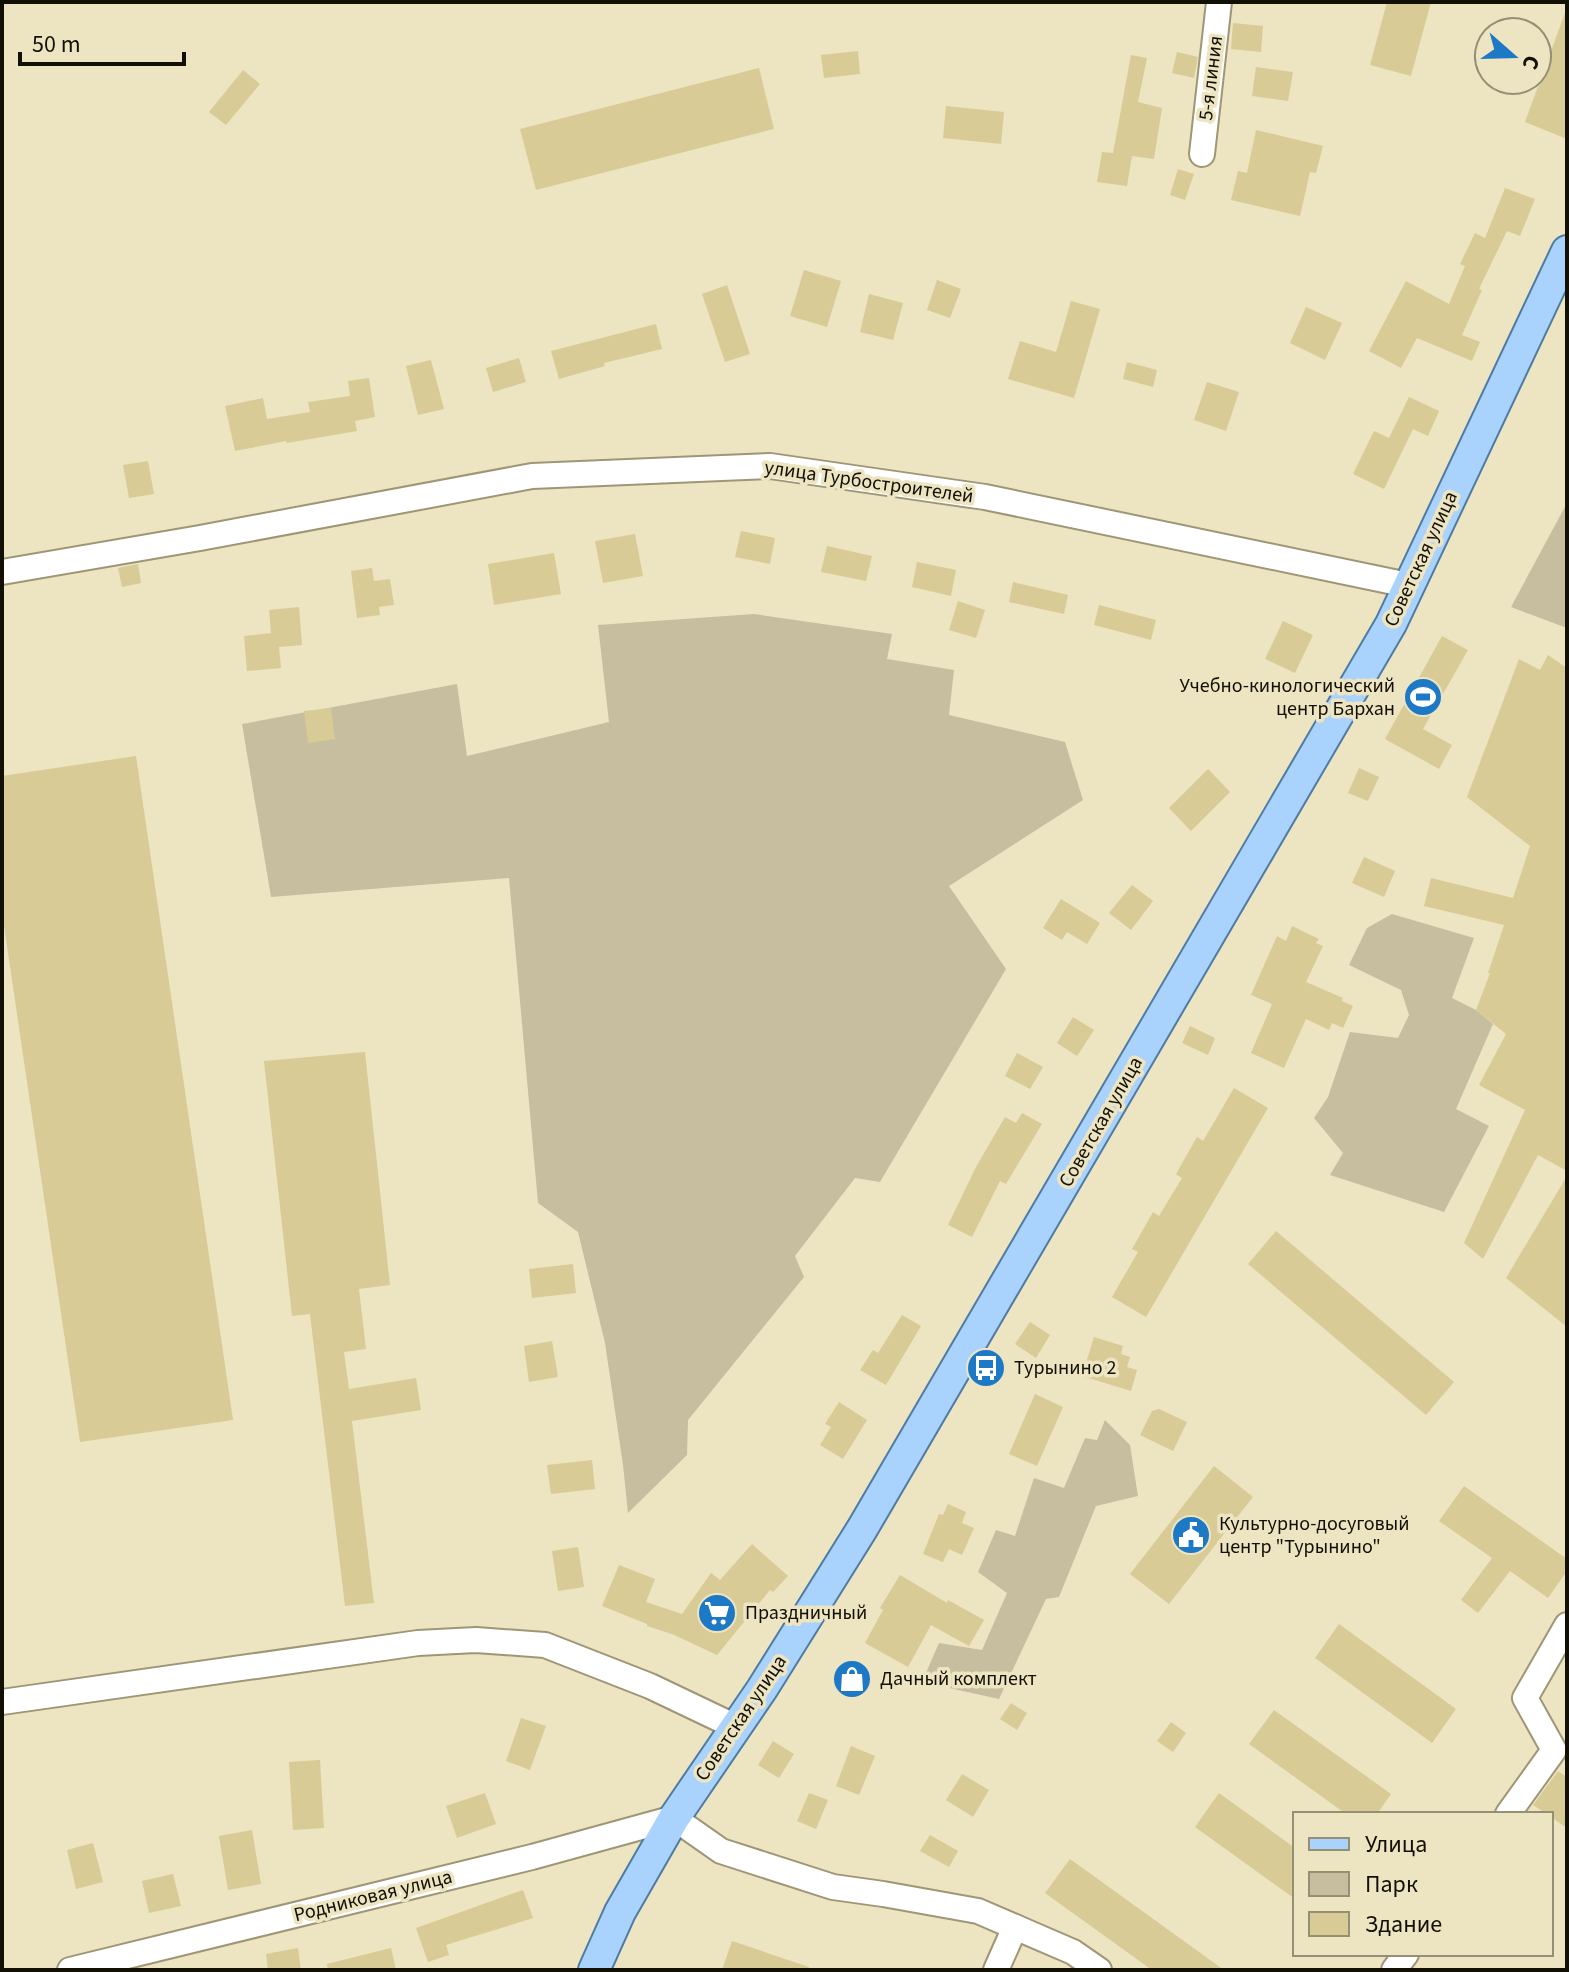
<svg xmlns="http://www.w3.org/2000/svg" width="1569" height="1972" viewBox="0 0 1569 1972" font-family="'Source Sans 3',sans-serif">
	<rect width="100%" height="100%" fill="#ede4c2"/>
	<!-- green -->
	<g fill="#c6be9e">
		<path d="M1567,503v125l-56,-21z"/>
		<path d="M754,614l138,20 -5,25 67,11 -5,45 116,27 18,58 -134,86 57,83 -126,213 -25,-4 -60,78 9,21 -116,143 -1,35 -59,58 -5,-48 -18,-122 -27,-111 -40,-29 -29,-325 -238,19 -29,-173 215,-40 10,72 142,-34 -11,-97z"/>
		<path d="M1392,914l82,24 -22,60 24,12 17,14 -37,85 33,17 -45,86 -114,-37 13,-22 -29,-35 14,-21 22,-65 48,6 11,-23 -8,-25 -52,-25 18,-37z"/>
		<path d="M1105,1420l25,25 8,51 -42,10 -37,91 -13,2 -47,100 -77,-17 17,-39 43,7 25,-57 -29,-21 18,-42 19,6 19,-58 30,10 21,-50 12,2z"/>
	</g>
	<!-- building -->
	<g fill="#d8cb96">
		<path d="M1387,2h44l-20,74 -41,-11z"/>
		<path d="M1565,13h2v126l-42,-17z"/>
		<path d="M1233,23l30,3 -2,26 -30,-3z"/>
		<path d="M858,51l2,23 -36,4 -3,-23z"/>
		<path d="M1177,52l21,5 -4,21 -22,-5z"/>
		<path d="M1131,55l16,3 -9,44 24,6 -8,51 -22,-3 -5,30 -30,-4 5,-30 11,1z"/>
		<path d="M1256,67l37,5 -5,29 -36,-5z"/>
		<path d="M759,68l15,61 -238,61 -16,-61z"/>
		<path d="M243,70l17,14 -34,41 -17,-13z"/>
		<path d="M946,106l58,6 -3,32 -58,-6z"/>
		<path d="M1256,130l67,16 -7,27 -6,-1 -10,44 -69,-16 7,-29 9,2z"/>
		<path d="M1178,169l16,5 -9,26 -15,-5z"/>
		<path d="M1505,188l30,11 -15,37 -13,-5 -28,58 3,1 -20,45 18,7 -8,19 -55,-23 -16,30 -32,-17 37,-70 43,23 16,-38 -5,-2 15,-31 10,5z"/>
		<path d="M804,270l37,11 -14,46 -37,-11z"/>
		<path d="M937,280l24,9 -11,29 -23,-8z"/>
		<path d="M727,285l23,69 -25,8 -23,-68z"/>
		<path d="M869,294l34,9 -10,37 -33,-8z"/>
		<path d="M1071,301l29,8 -26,89 -66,-19 12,-38 36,11z"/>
		<path d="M1306,307l36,16 -17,37 -35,-17z"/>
		<path d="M656,324l6,25 -58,14 1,3 -46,13 -8,-28z"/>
		<path d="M519,358l7,24 -33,10 -7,-24z"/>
		<path d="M431,360l13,49 -26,6 -12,-49z"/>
		<path d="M1127,362l30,8 -4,17 -30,-8z"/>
		<path d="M369,378l6,39 -20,4 2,10 -70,12 -1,-2 -51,10 -10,-45 38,-8 4,21 43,-7 -2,-10 42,-6 -2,-15z"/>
		<path d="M1207,382l32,10 -13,39 -32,-11z"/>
		<path d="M1409,397l30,14 -11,25 -15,-7 -29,60 -31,-15 21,-43 15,7z"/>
		<path d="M148,461l6,33 -25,4 -6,-33z"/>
		<path d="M741,531l34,7 -5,26 -35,-7z"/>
		<path d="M635,534l8,42 -40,7 -8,-42z"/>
		<path d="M827,546l45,10 -6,25 -45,-9z"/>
		<path d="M554,553l7,41 -67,11 -6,-41z"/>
		<path d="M917,562l39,8 -5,26 -39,-9z"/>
		<path d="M138,564l3,19 -19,4 -4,-19z"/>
		<path d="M372,568l2,13 16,-2 4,26 -15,2 1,8 -23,3 -6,-47z"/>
		<path d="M1013,582l55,13 -4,19 -55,-12z"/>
		<path d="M958,601l27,9 -9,28 -27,-8z"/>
		<path d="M1099,605l57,15 -5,20 -57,-15z"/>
		<path d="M299,607l3,38 -23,2 2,21 -34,3 -3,-35 27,-3 -2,-23z"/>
		<path d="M1283,621l30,14 -18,38 -30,-14z"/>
		<path d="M1442,636l26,14 -45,79 29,16 -13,24 -54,-30z"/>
		<path d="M1548,655l19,13v503l-29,-16 -55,104 -19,-16 61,-133 -46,-25 27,-51 -30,-24 14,-37h-2l16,-48 -80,-19 7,-28 82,20 17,-52 -63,-49 52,-138 21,11z"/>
		<path d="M331,708l4,31 -27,4 -4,-32z"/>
		<path d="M136,756l97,664 -153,22 -78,-530v-136z"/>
		<path d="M1359,768l20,9 -11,24 -20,-8z"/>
		<path d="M1208,769l22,23 -39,39 -22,-23z"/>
		<path d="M1364,857l31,14 -11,26 -32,-14z"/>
		<path d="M1132,885l21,16 -22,29 -22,-17z"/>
		<path d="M1061,899l39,24 -13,21 -20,-12 -5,8 -19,-12z"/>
		<path d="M1292,926l27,13 -3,4 7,3 -17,36 37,16 -1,3 11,5 -10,22 -11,-5 -3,7 -23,-11 -22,49 -33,-15 21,-49 -21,-9 26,-59 9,5z"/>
		<path d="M1073,1017l21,13 -17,26 -20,-13z"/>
		<path d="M1190,1026l25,12 -7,17 -26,-12z"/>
		<path d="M365,1052l25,233 -31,4 7,60 -22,3 5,37 67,-11 5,32 -69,11 22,182 -29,3 -35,-292 -18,2 -28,-255z"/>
		<path d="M1017,1053l26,14 -13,22 -25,-13z"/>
		<path d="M1234,1088l34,20 -122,209 -34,-20 26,-45 -6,-3 21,-37 6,4 23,-38 -6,-4 21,-37 6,4z"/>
		<path d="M1022,1113l20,11 -36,60 -6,-3 -28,56 -24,-12 28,-58 29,-50 11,6z"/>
		<path d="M1567,1176v151l-61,-49z"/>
		<path d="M1276,1231l178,151 -28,33 -178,-151z"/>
		<path d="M573,1264l3,29 -44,5 -3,-29z"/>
		<path d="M902,1315l19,11 -35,59 -26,-15 13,-20 5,3z"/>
		<path d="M1030,1322l20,13 -14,23 -21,-14z"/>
		<path d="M1094,1337l29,9 -2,8 9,3 -3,10 10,3 -6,21 -49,-15z"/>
		<path d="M552,1341l6,36 -29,5 -5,-36z"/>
		<path d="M1035,1394l28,13 -26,59 -28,-12z"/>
		<path d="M839,1402l28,18 -24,39 -23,-14 11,-18 -6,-3z"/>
		<path d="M1159,1409l28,13 -14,29 -33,-16 12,-24z"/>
		<path d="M592,1460l3,29 -44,5 -4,-29z"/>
		<path d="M1214,1466l39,31 -84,107 -39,-30z"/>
		<path d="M1464,1486l103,73v12l-19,27 -38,-27 -32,42 -17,-13 31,-42 -53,-37z"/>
		<path d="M948,1504l18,8 -4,11 12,5 -12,27 -13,-6 -6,13 -20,-8 16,-40 4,1z"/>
		<path d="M752,1544l36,32 -15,16 -3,-2 -53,65 -45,-21 -25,-8v-2l-45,-18 17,-41 36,14 -9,23 36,12 29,-41 9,7z"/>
		<path d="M578,1547l6,40 -26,4 -6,-40z"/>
		<path d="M900,1575l47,28 1,-3 36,20 -15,26 -38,-21 -23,42 -43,-24 18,-33 -3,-2z"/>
		<path d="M1339,1624l117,85 -24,34 -117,-85z"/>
		<path d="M1011,1703l16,10 -10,17 -17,-11z"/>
		<path d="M1274,1710l117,84 -14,20h-31l-97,-70z"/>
		<path d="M521,1718l25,8 -16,44 -24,-9z"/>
		<path d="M1171,1722l15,11 -13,19 -16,-11z"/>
		<path d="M773,1741l21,13 -15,24 -21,-13z"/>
		<path d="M851,1746l24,10 -16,39 -23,-9z"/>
		<path d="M320,1760l4,68 -31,2 -4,-68z"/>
		<path d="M1558,1771l9,6v51l-16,-11v-3h-4l-14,-9z"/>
		<path d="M962,1774l27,16 -16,27 -27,-17z"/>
		<path d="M485,1793l11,31 -39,14 -11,-32z"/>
		<path d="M809,1793l19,7 -12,29 -19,-8z"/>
		<path d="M1219,1793l76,55v51l-100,-72z"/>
		<path d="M252,1830l9,54 -33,6 -9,-54z"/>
		<path d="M930,1835l28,16 -9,16 -29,-16z"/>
		<path d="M93,1843l10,39 -27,7 -9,-39z"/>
		<path d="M1070,1859l154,111h-72l-107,-77z"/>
		<path d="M173,1874l8,32 -32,7 -7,-32z"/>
		<path d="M523,1890l10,28 -87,27 3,10 -21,7 -12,-34z"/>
		<path d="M732,1941l77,26v3h-87z"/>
		<path d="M298,1948l3,22h-33l-2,-16z"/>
		<path d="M391,1948l5,22h-68l-1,-6z"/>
	</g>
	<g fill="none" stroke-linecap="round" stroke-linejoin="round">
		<defs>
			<g id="minor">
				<path d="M1202,154l17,-152"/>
				<path d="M2,572l198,-34 332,-62 238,-10 215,31 423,88"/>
				<path d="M2,1702l416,-59 58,-3 69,5 105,41 86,41"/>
				<path d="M1508,1814l46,-64 -29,-52 42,-73"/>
				<path d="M70,1970l462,-113 142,-39 47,33 112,36 50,7 95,17 95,41 26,18"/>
				<path d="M996,1970l19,-43"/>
				<path d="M1394,1970l12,-16"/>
			</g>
			<path id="major" d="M594,1970l26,-58 54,-94 88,-129 100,-160 529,-905 176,-373"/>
		</defs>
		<!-- minor casing -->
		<use href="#minor" stroke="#9e9676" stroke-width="28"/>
		<!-- major casing -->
		<use href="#major" stroke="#4e7ba4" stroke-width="34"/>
		<!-- minor -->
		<use href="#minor" stroke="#fff" stroke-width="24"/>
		<!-- major -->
		<use href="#major" stroke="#a9d3fc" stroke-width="30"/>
	</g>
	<!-- icons -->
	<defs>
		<symbol id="stadium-disc" viewBox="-11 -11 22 22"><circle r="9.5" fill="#1d78c5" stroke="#ede4c2"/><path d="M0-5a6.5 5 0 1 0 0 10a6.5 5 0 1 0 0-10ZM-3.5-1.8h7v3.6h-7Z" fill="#fff"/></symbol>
		<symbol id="bus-disc" viewBox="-11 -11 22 22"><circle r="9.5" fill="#1d78c5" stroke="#ede4c2"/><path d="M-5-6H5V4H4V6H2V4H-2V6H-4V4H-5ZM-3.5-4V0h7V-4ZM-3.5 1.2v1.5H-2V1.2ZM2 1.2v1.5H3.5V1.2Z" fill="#fff"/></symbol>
		<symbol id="civic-disc" viewBox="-11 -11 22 22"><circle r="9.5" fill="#1d78c5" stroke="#ede4c2"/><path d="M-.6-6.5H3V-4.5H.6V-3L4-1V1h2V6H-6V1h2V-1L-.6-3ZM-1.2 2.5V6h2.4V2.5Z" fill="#fff"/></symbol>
		<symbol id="supermarket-disc" viewBox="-11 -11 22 22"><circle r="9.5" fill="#1d78c5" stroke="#ede4c2"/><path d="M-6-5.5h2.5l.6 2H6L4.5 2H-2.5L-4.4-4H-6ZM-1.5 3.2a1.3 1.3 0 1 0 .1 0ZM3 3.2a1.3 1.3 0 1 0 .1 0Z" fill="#fff"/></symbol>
		<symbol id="shop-disc" viewBox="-11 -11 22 22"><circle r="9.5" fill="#1d78c5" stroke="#ede4c2"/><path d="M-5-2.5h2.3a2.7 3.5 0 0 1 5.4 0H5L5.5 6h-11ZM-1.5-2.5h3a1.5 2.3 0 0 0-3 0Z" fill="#fff"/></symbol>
	</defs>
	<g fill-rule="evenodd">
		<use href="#stadium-disc" x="1401" y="675" width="44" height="44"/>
		<use href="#bus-disc" x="964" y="1346" width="44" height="44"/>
		<use href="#civic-disc" x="1169" y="1513" width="44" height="44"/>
		<use href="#supermarket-disc" x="695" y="1591" width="44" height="44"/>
		<use href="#shop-disc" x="830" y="1657" width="44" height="44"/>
	</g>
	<g text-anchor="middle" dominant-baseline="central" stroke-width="7" stroke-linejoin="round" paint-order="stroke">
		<!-- street labels -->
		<g font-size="20" fill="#120f04" stroke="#ede4c2">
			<text transform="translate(1211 78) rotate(-83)">5-я линия</text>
			<text transform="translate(869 482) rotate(8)">улица Турбостроителей</text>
			<text transform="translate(1421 559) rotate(-65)">Советская улица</text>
			<text transform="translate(1101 1122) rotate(-60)">Советская улица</text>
			<text transform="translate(741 1718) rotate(-56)">Советская улица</text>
			<text transform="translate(373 1896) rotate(-14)">Родниковая улица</text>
		</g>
		<!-- poi labels -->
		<g font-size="20" fill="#120f04" stroke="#ede4c2" text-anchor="start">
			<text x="1395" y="686" text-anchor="end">Учебно-кинологический<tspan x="1395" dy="23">центр Бархан</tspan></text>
			<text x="1014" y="1368">Турынино 2</text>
			<text x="1219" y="1524">Культурно-досуговый<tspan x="1219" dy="23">центр "Турынино"</tspan></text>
			<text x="745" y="1613">Праздничный</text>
			<text x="880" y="1679">Дачный комплект</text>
		</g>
	</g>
	<!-- border -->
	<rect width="1569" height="1972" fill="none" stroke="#120f04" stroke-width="8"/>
	<!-- legend -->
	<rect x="1293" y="1812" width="260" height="144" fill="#ede4c2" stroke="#958f76" stroke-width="2"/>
	<rect x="1309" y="1838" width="40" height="12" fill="#a9d3fc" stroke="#958f76" stroke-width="2"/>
	<text x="1365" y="1852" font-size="24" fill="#120f04">Улица</text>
	<rect x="1309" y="1872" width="40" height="24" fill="#c6be9e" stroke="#958f76" stroke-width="2"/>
	<text x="1365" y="1892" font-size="24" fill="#120f04">Парк</text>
	<rect x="1309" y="1912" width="40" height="24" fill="#d8cb96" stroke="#958f76" stroke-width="2"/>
	<text x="1365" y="1932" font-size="24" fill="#120f04">Здание</text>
	<!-- north arrow -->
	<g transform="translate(1513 56) rotate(110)"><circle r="38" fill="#ede4c2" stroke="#958f76" stroke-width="2"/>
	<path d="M0-6L14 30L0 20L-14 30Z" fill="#1d78c5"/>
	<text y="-12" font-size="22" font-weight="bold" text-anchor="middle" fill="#120f04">С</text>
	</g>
	<!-- scale -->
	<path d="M20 52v12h164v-12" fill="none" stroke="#120f04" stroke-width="4"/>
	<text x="32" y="52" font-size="24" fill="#120f04" stroke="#ede4c2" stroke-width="6" paint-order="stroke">50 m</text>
</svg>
